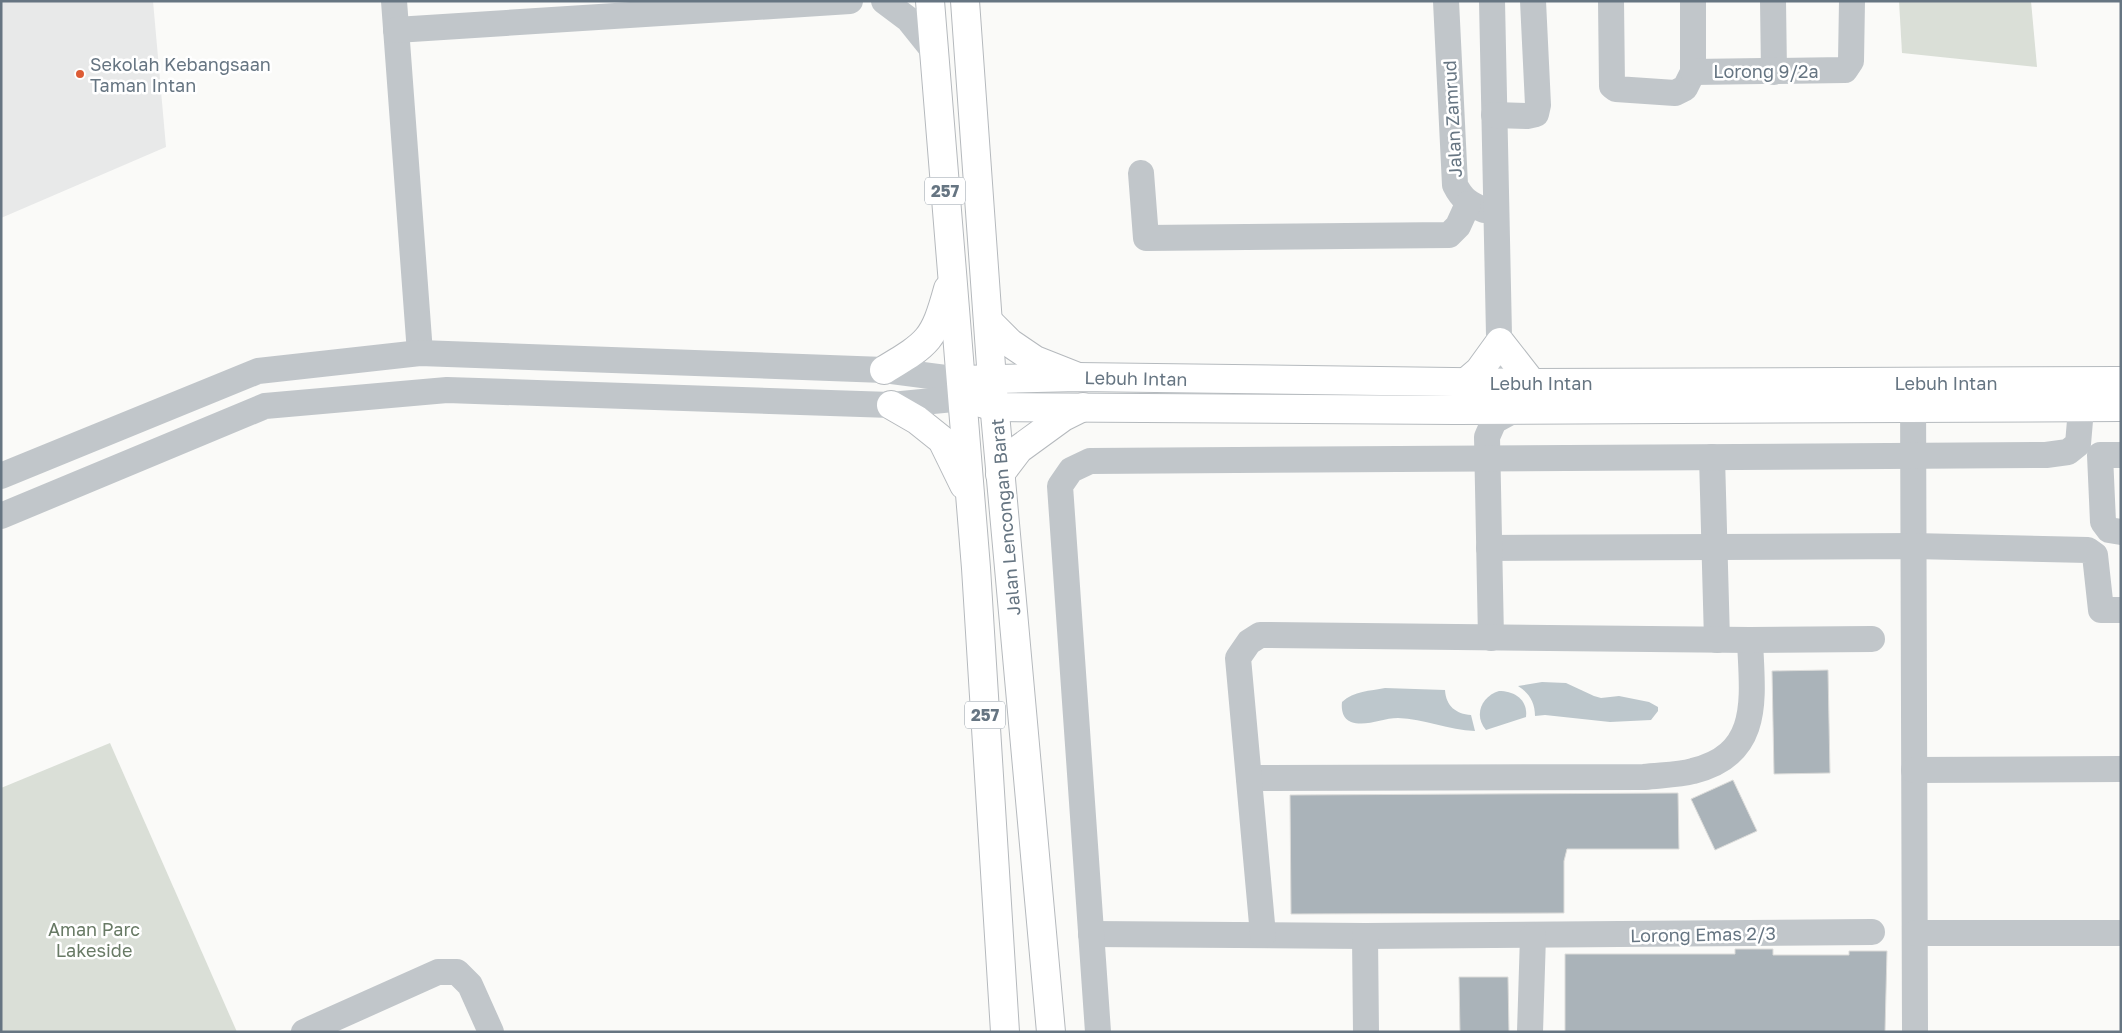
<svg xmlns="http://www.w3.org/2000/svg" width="2122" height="1033" viewBox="0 0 2122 1033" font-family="'Golos Text',sans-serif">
	<rect width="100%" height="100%" fill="#fafaf8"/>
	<!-- built -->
	<path fill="#e8e9e9" d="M1,1h152l13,146 -165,71z"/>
	<!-- green -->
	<g fill="#dadfd7">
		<path d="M1899,1h132l6,66 -135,-14z"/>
		<path d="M110,743l127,289h-235l-1,-244z"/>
	</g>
	<!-- water -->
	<g fill="#bdc7cc">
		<path d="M1542,682l24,1 28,13 7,2 18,-2 30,6 9,5v4l-7,9 -41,2 -65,-7 -10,1c0,-14 -6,-23 -17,-30z"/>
		<path d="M1385,688l60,2c1,16 11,24 26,25l4,16c-26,-1 -51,-12 -77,-13 -15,0 -32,9 -47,4 -8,-3 -10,-12 -9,-20 12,-11 28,-11 43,-14z"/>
		<path d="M1499,691c16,0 29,9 27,26l-40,13c-13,-15 -4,-34 13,-39z"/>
	</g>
	<!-- building -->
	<g fill="#aab3b9" stroke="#dcdcda">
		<path d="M1828,670l2,103 -56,1 -2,-103z"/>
		<path d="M1733,780l24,51 -42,19 -24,-51z"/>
		<path d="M1678,793l1,56h-112l-3,12v52l-273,1 -1,-119z"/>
		<path d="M1735,949h38v6h76v-4h38l-2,81h-320v-78h170z"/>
		<path d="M1459,977h49l1,55h-49z"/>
	</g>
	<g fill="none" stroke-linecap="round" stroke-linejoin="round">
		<defs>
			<g id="major">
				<path d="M961,380l117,-3 454,6 589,-2"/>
				<path d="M1465,383l14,-12 21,-29 32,41"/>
				<path d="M964,398l31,9 460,3 666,-3"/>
			</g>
			<g id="highway">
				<path d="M930,1l46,567 29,464"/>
				<path d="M965,1l27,379 59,652"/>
				<path d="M988,321l22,22 25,17 43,17"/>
				<path d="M884,370c45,-27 50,-30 64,-81"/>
				<path d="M891,405l26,15 25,20 22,45"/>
				<path d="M1000,474l19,-25 44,-32 20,-10"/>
			</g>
		</defs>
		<!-- major casing -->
		<use href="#major" stroke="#b5babe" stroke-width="30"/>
		<!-- highway casing -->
		<use href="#highway" stroke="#b5b9bd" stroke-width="30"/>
		<!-- minor -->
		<g stroke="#c1c6ca" stroke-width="26">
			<path d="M394,1l26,352"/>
			<path d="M884,1l24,18 24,30"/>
			<path d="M1446,1l9,184c7,14 14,19 29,25"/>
			<path d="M1492,1l8,382"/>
			<path d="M1611,1l1,85 4,3 59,4 10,-5 8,-16v-71"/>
			<path d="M1773,1l1,71"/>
			<path d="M396,30l454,-29"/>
			<path d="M1693,72l152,-2 6,-9 1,-60"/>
			<path d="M1494,115l33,1 9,-2 2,-9 -5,-104"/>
			<path d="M1141,173l5,65 303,-3 9,-9 10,-22"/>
			<path d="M1913,385l2,647"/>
			<path d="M2121,455h-21l3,67 6,8 12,2"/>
			<path d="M1712,457l5,183"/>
			<path d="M1,476l257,-105 162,-18 464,17 77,10"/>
			<path d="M1,516l264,-110 182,-16 444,15 73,-7"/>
			<path d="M1489,548l424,-2 175,4 7,5 6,55h20"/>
			<path d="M1491,638l-4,-201 7,-16 22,-12"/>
			<path d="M1914,770l207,-1"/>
			<path d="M1249,778l395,-1c16,-2 34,-2 49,-6 70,-17 59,-75 57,-131"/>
			<path d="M1915,933h206"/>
			<path d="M1091,934l274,2 507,-4"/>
			<path d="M1263,935l-25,-277 11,-16 11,-7 490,5 122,-1"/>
			<path d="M1365,936l1,96"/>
			<path d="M304,1032l134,-60h19l13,13 21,47"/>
			<path d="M1098,1032l-38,-546 11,-16 19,-9 956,-6 22,-3 10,-8 3,-35"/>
			<path d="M1530,1032l3,-96"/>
		</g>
		<!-- major -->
		<use href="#major" stroke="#fff" stroke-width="28"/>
		<!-- highway -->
		<use href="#highway" stroke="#fff" stroke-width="28"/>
	</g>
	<!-- markers -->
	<circle fill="#dd5c35" stroke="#fff" stroke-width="2" cx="80" cy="74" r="5"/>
	<g text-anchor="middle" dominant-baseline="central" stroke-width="5" stroke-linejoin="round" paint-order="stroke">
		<!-- shield labels -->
		<g fill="#fff" stroke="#949ea8" stroke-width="1">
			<rect x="925" y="177.5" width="40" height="27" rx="4"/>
			<rect x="965" y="701.5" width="40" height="27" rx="4"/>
		</g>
		<g font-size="16" font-weight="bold" fill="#667582">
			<text x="945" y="191">257</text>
			<text x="985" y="715">257</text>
		</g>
		<!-- poi labels -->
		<g font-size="18" fill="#667582" stroke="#fff" text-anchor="start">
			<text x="90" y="64">Sekolah Kebangsaan<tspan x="90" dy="21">Taman Intan</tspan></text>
		</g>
		<!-- street labels -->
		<g font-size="18" fill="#667582" stroke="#fff">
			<text x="1766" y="71">Lorong 9/2a</text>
			<text transform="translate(1452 119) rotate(-93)">Jalan Zamrud</text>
			<text transform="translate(1136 378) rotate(1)">Lebuh Intan</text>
			<text x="1541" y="383">Lebuh Intan</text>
			<text x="1946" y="383">Lebuh Intan</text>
			<text transform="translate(1005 517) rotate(-95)">Jalan Lencongan Barat</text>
			<text transform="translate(1703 934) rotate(-1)">Lorong Emas 2/3</text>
		</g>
		<!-- park labels -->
		<g font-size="18" fill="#687a65" stroke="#fff">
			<text x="94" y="929">Aman Parc<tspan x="94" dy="21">Lakeside</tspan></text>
		</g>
	</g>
	<!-- border -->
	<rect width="2122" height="1033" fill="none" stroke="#667582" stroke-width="5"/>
</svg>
